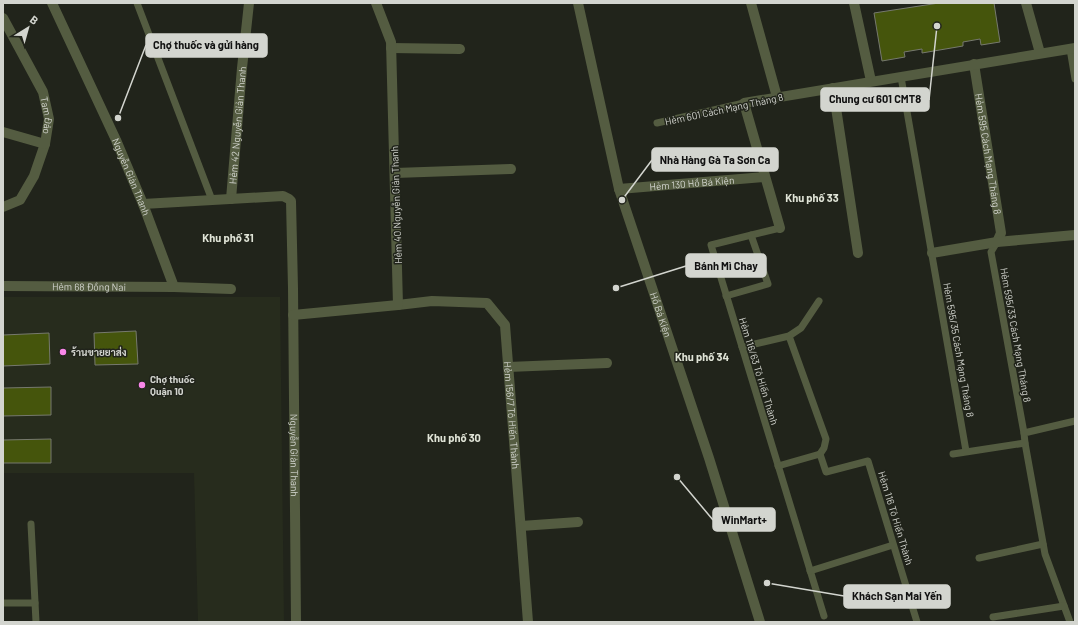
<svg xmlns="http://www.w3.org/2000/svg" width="1078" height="625" viewBox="0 0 1078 625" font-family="Barlow,Sarabun,sans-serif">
	<rect width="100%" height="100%" fill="#21241b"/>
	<!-- built -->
	<path fill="#272c1d" d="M3,297h277l4,325h-86l-4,-149h-191z"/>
	<!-- building -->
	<g fill="#45550c" stroke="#76796e">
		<path d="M939,3h55l6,39 -19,3 -1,-6 -17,3v4l-41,7v-4l-18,3 1,5 -23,4 -8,-48z"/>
		<path d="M136,331l2,33 -43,1 -1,-32z"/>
		<path d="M49,333l1,31 -47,2v-31z"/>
		<path d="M51,387v28l-48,1v-28z"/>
		<path d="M51,439v24h-48v-23z"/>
	</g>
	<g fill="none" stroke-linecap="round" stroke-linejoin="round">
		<!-- service -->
		<g stroke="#545c41" stroke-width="7">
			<path d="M137,3l75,197"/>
			<path d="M1070,49l5,30"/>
			<path d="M901,77l65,374"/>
			<path d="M657,123l87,-20"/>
			<path d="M780,228l-69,17 113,371"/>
			<path d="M997,242l-6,10 33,181"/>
			<path d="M726,296l42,-12 -17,-49"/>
			<path d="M789,336l37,103 -2,9 -4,6"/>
			<path d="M742,347l47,-11 12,-8 18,-27"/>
			<path d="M1025,443l20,111 25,68"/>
			<path d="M953,454l72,-11 -1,-10 51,-12"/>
			<path d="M778,466l42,-12 6,18 42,-11 49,161"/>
			<path d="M31,524l5,98"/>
			<path d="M979,558l64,-14"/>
			<path d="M810,571l83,-26"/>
			<path d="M3,603h32"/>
			<path d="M993,617l71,-11"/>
		</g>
		<!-- minor -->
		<g stroke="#545c41" stroke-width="10">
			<path id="s1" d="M52,3l64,137 27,64 31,83"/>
			<path id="s2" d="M578,3l41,186 90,269 51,164"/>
			<path d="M751,3l26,94"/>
			<path d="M854,3l17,78"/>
			<path d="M1026,3l14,50"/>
			<path id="s3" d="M3,18l40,74 6,27 -4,25 -11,32 -14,24 -17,7"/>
			<path d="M391,48l69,1"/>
			<path id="s4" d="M974,64l27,169 -4,9"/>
			<path d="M833,88l25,165"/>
			<path d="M3,132l42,12"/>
			<path d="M395,173l116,-4"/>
			<path id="s5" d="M619,189l146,-12"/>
			<path id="s6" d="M231,199l11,-131 7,-65"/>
			<path id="s7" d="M143,204l140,-8 6,3 2,2 2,87 3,334"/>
			<path d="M780,228l-36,-125 331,-55"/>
			<path d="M932,253l65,-11 78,-7"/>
			<path id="s8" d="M3,286l171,1 57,2"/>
			<path id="s9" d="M398,305l34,-4 55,2 18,22 23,297"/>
			<path d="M293,315l105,-10 -7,-263 -15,-39"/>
			<path d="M508,367l99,-4"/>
			<path d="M521,526l57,-4"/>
		</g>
	</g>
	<!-- markers -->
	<g fill="#f987e8" stroke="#21241b" stroke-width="1.5">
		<circle cx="63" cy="352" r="4"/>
		<circle cx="142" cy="385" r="4"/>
	</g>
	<g text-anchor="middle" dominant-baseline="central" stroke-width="3" stroke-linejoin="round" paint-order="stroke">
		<!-- street labels -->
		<g font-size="10" fill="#d3d5cf" stroke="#21241b">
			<text transform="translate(724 109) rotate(-12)">Hẻm 601 Cách Mạng Tháng 8</text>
			<text stroke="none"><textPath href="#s3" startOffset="108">Tam Đảo</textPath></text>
			<text stroke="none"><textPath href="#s6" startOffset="74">Hẻm 42 Nguyễn Giản Thanh</textPath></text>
			<text stroke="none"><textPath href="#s4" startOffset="91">Hẻm 595 Cách Mạng Tháng 8</textPath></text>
			<text stroke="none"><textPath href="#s1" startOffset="191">Nguyễn Giàn Thanh</textPath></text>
			<text stroke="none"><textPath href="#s5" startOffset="73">Hẻm 130 Hồ Bá Kiện</textPath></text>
			<text transform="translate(396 205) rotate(-92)">Hẻm 40 Nguyễn Giản Thanh</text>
			<text stroke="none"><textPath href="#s8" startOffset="86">Hẻm 68 Đồng Nai</textPath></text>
			<text stroke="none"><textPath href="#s2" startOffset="323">Hồ Bá Kiện</textPath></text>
			<text transform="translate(1016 335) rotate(80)">Hẻm 595/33 Cách Mạng Tháng 8</text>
			<text transform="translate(959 350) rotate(80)">Hẻm 595/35 Cách Mạng Tháng 8</text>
			<text transform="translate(759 371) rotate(73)">Hẻm 116/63 Tô Hiến Thành</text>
			<text stroke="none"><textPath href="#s9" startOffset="208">Hẻm 156/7 Tô Hiến Thành</textPath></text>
			<text stroke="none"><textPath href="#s7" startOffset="404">Nguyễn Giàn Thanh</textPath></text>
			<text transform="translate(896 518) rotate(73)">Hẻm 116 Tô Hiến Thành</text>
		</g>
		<!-- poi labels -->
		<g font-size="10" font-weight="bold" fill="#d3d5cf" stroke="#21241b" text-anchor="start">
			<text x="71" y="352">ร้านขายยาส่ง</text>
			<text x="150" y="379">Chợ thuốc<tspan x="150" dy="12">Quận 10</tspan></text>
		</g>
		<!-- neighbourhood labels -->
		<g font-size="11" font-weight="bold" fill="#e0e4d7" stroke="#21241b">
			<text x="812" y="197">Khu phố 33</text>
			<text x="228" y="237">Khu phố 31</text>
			<text x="702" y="356">Khu phố 34</text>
			<text x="454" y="437">Khu phố 30</text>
		</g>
	</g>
	<!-- callouts -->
	<path fill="none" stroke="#d3d5cf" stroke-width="1.5" d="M118 118L146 45M937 26L929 100M622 200L652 160M616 288L686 266M677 477L713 520M767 583L844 596"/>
	<g fill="#d3d5cf" stroke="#21241b" stroke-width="1.5">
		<circle cx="118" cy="118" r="4"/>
		<circle cx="937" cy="26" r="4"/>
		<circle cx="622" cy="200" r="4"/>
		<circle cx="616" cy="288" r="4"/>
		<circle cx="677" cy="477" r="4"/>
		<circle cx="767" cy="583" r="4"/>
	</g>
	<g fill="#d3d5cf" stroke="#d3d5cf" stroke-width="1.5">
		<rect x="146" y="34" width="121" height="23" rx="4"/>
		<rect x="821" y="88" width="108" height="23" rx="4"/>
		<rect x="652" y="148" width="126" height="23" rx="4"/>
		<rect x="686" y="254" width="80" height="23" rx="4"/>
		<rect x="713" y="508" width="62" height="23" rx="4"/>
		<rect x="844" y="585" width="106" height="23" rx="4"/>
	</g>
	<g font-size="11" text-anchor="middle" font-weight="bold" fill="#111">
		<text x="206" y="49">Chợ thuốc và gửi hàng</text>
		<text x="875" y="103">Chung cư 601 CMT8</text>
		<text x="715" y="164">Nhà Hàng Gà Ta Sơn Ca</text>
		<text x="726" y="270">Bánh Mì Chay</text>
		<text x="744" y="524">WinMart+</text>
		<text x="897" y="600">Khách Sạn Mai Yến</text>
	</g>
	<!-- border -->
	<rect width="1078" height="625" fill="none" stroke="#d3d5cf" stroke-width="8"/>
	<!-- north arrow -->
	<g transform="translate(28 28) rotate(37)" stroke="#21241b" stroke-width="3" paint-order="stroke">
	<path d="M0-3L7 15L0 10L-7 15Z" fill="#d3d5cf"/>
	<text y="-6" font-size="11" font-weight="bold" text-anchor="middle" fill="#d3d5cf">B</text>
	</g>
</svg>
